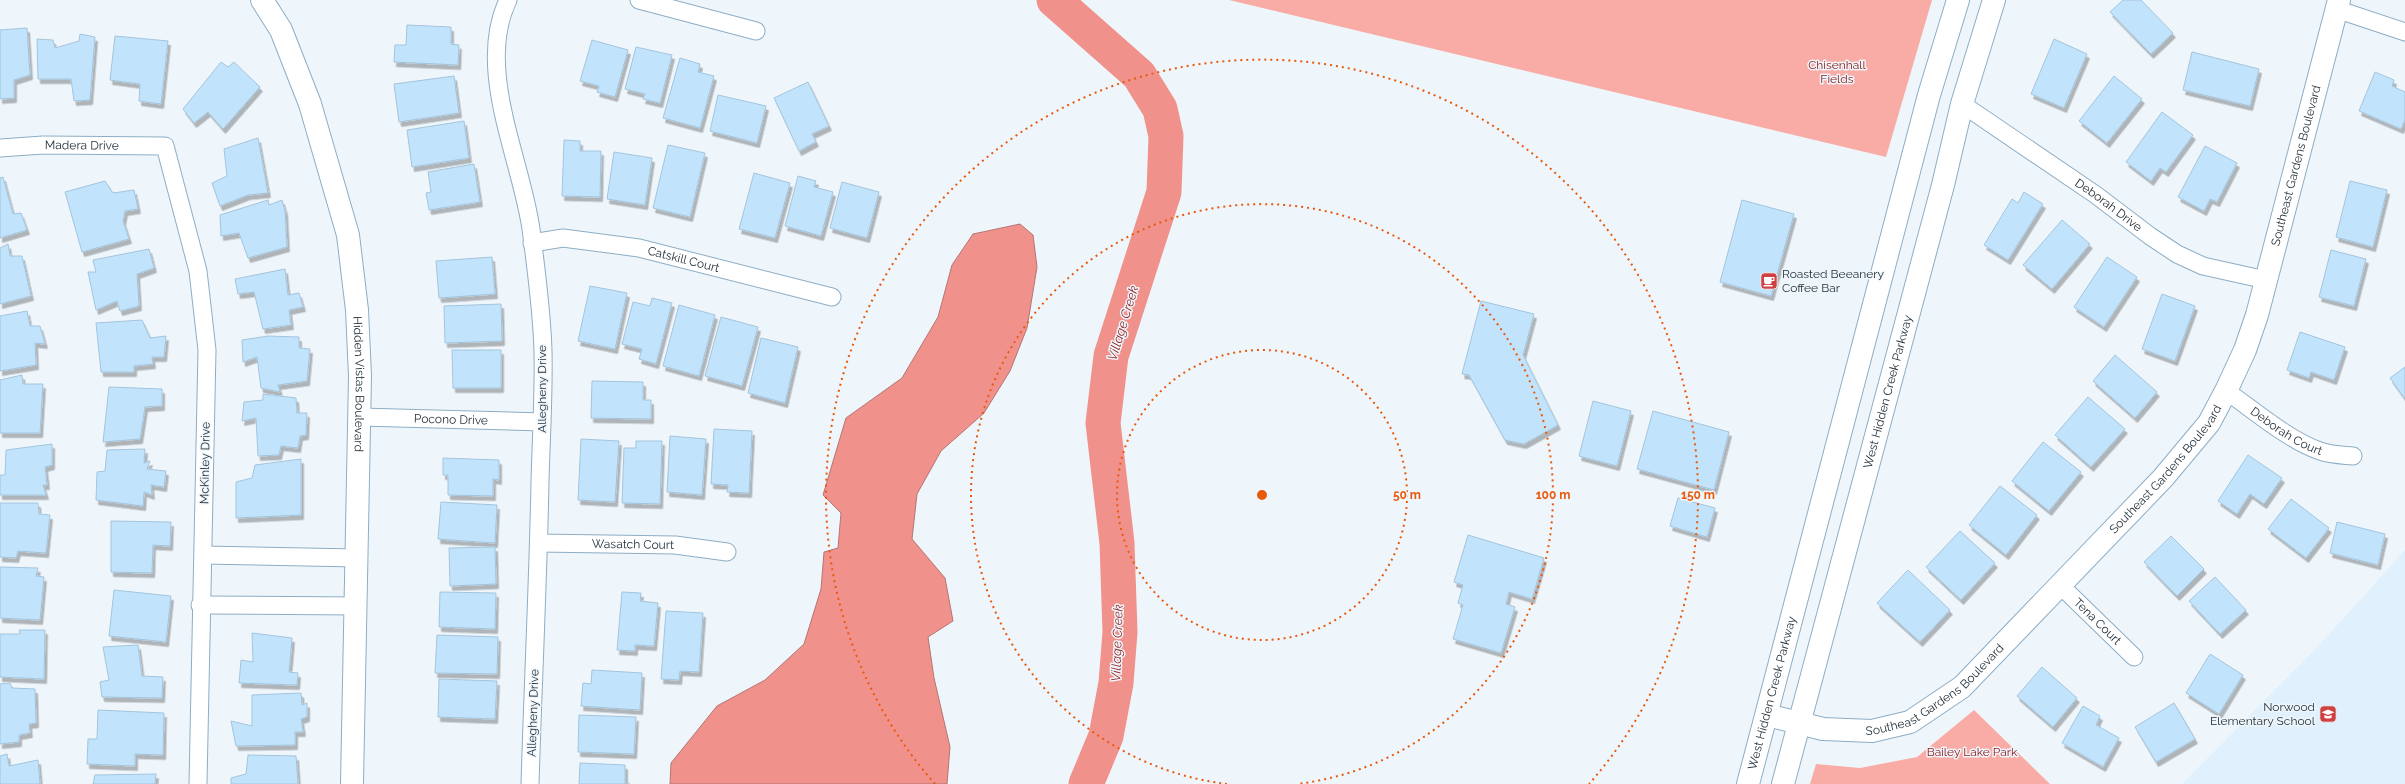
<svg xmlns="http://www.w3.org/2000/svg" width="2405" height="784" viewBox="0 0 2405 784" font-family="Raleway,sans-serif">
	<defs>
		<filter id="shadow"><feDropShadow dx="2.5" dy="4.5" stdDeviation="0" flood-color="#0004"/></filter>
	</defs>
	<rect width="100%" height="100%" fill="#eff6fb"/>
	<!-- built -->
	<path fill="#e0f0fc" d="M2405,550v234h-223l138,-140z"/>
	<!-- green -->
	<g fill="#f9aca5">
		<path d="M1229,0h703l-46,157z"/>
		<path d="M1974,710l76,74h-240l6,-20 44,4 57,-11z"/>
	</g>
	<!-- water -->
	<path fill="#f0928b" stroke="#b37573" d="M1020,224l13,11 4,32 -10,61 -17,43 -26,42 -43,38 -24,43 -5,45 33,39 8,43 -25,16 6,41 16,69 -3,37h-277l1,-21 46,-57 48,-26 39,-36 17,-55 3,-37 14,-4 3,-35 -18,-18 23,-77 56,-40 36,-61 14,-52 21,-31z"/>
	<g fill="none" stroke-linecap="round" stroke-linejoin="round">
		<!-- river -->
		<path stroke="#f0928b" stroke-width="35" d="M1054,0l85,75 21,34 6,27 -2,56 -53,164 -8,67 14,120 3,89 -4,51 -10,53 -20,48"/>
	</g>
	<!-- building -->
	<g fill="#c2e3fc" stroke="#a3c4dc" filter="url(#shadow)">
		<path d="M2123,0h18l32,33 -22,21 -41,-42z"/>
		<path d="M407,25l44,2v17l8,1 -1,20 -64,-3 1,-17h11z"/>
		<path d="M27,28l3,47 -16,5v18l-14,1v-69z"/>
		<path d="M80,34l15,3 -5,63 -16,1 -3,-22h-33l-1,-40 16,1 2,8 24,-7z"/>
		<path d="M115,36l53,5 -7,63 -22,-3 1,-17 -30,-4z"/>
		<path d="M2054,39l33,15 -23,54 -33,-14z"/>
		<path d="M592,40l36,10 -13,47 -18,-5 2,-6 -19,-5z"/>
		<path d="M636,47l36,8 -12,48 -17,-4 2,-5 -20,-5z"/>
		<path d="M2192,52l67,17 -9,37 -67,-16z"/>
		<path d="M680,58l20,6 -2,8 16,4 -14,52 -37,-10z"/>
		<path d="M221,62l7,5 6,-5 26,25 -37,42 -15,-17 -14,11 -11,-14z"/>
		<path d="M2375,72l19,8 -2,6 13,6v28l-4,9 -42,-18z"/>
		<path d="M454,76l5,37 -60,9 -5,-38z"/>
		<path d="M2114,76l28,23 -35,44 -28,-22z"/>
		<path d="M808,82l21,44 -17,8 4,8 -17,9 -25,-53z"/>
		<path d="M718,95l48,11 -9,37 -47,-12z"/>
		<path d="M2162,112l31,23 -27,37 -6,-4 -9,13 -25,-19z"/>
		<path d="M464,121l5,37 -57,9 -5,-37z"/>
		<path d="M258,138l10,55 -20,2 -28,11 -8,-23 15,-7 -3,-27z"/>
		<path d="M564,140l16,1v10h21l-1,46 -38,-1z"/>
		<path d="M668,145l37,8 -15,64 -37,-9z"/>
		<path d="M2205,146l32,17 -20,39 -7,-3 -6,12 -26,-14z"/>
		<path d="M614,152l38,6 -7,47 -38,-6z"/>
		<path d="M474,164l6,38 -51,8 -3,-17 5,-1 -3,-20z"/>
		<path d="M754,173l36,10 -15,55 -36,-9z"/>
		<path d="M798,176l18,5 -2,6 19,5 -12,44 -36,-10z"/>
		<path d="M3,177l10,37 8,-1 6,17 -27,8v-60z"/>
		<path d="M105,181l8,12 21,-3 4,19 -13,2 -2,10 6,18 -47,13 -17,-60z"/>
		<path d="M2350,181l37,9 -14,57 -37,-10z"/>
		<path d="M842,182l37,10 -12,46 -37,-10z"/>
		<path d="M2024,192l19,12 -35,56 -24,-15 28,-46 6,4z"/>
		<path d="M268,200l1,5 13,-5 3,11 2,36 -39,11 -9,-25 -18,3 -1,-21z"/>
		<path d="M1742,200l52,14 -23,82 -51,-14z"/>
		<path d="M2062,220l28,24 -38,45 -29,-24z"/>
		<path d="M8,244l2,12h12l9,40 -31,8v-56z"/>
		<path d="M149,249l5,19 -17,6 2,32 -19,5 -3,-10 -21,9 -8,-38h8l-3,-12z"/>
		<path d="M2331,250l35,9 -12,47 -35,-9z"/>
		<path d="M492,257l3,37 -56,4 -3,-37z"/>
		<path d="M2107,257l30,20 -33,50 -30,-20z"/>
		<path d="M285,269l3,26 11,-2 4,14 -14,3 2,15 -28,4 -9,-37 -16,2 -3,-15z"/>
		<path d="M590,286l37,7 -12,56 -37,-8z"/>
		<path d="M2162,294l33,12 -20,55 -33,-12z"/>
		<path d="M652,298l20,5 -16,61 -17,-5 3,-10 -20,-5 11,-42 17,4z"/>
		<path d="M1481,301l53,13 -11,41 35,70 -34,19 -19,-4 -36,-65 -7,-1z"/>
		<path d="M501,304l1,37 -57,2 -1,-37z"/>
		<path d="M679,305l36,10 -16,61 -36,-10z"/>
		<path d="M27,311l3,15h10l5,18 -10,-1 1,22 -36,6v-55z"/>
		<path d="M721,317l37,10 -16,59 -37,-10z"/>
		<path d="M142,320l8,18 16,-2 -2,21h-12l1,7 -19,2v6h-33l-5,-49z"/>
		<path d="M2300,332l45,15 -11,33 -23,-8 -2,6 -22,-8z"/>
		<path d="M268,336l31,1v11l11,1 -3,32 -29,4 2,7 -19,-4 -4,-31 -14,5 -1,-22z"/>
		<path d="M761,338l37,9 -13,56 -37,-10z"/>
		<path d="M452,350h49v38h-48z"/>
		<path d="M2115,355l42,37 -22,26 -42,-37z"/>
		<path d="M2405,367v32l-15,-21z"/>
		<path d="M22,375l1,9h20l-3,49h-40v-53z"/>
		<path d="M592,381l51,1v18h8v19l-60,-1z"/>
		<path d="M109,387l53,2v17l-17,1 -5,32 -37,3z"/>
		<path d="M263,394l33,4 1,15h10l-1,22 -6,1 -2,12 -17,-2 -2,9 -21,1 -2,-38 -14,3 2,-19 19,-2z"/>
		<path d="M2088,397l37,32 -34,38 -36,-32z"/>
		<path d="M1593,401l38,10 -14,55 -38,-10z"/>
		<path d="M1653,411l76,21 -15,58 -77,-21z"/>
		<path d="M714,429l38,2 -3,62 -22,-1 1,-7 -17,-1z"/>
		<path d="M670,436l36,3 -4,56 -35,-3z"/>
		<path d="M581,439l38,2 -4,61 -37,-2z"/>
		<path d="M636,441h26l-2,63 -38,-1 2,-55h12z"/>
		<path d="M2043,442l38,30 -32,39 -37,-30z"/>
		<path d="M52,444v21l-7,2 2,18h-4l3,10h-46v-20h5l1,-25z"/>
		<path d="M145,449l-1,14 6,-2 -3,8 19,2 -2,16 -13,-2 1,10 -8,-3 -1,14 -47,-6 1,-28 8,-1 2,-21z"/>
		<path d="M2248,455l34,23 -18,26 -14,-10 -13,20 -19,-13z"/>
		<path d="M443,458l56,2v20l-6,-1v17l-45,-1v-20h-5z"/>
		<path d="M301,459v56l-65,3v-36l16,-4 3,-13z"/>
		<path d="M2000,486l37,29 -31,40 -37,-30z"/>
		<path d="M1678,498l37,10 -8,29 -37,-11z"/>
		<path d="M2291,499l38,29 -23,30 -38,-29z"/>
		<path d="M441,502l56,3 -2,38 -57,-4z"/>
		<path d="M0,503h38l1,11 11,1 -4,38 -28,-2 -2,7 -16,-1z"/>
		<path d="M111,521l60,1 -1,24 -17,-1 -1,28 -41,-1z"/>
		<path d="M2337,522l48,12 -7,31 -48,-12z"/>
		<path d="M1960,531l35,32 -34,37 -35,-33z"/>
		<path d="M1468,535l76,23 -12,41 -23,-7 -3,12 9,3 -14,46 -48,-14 10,-34 -5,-2 5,-18 -9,-3z"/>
		<path d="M2171,536l33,33 -27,27 -33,-34z"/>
		<path d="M495,547l1,37 -46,2 -1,-38z"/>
		<path d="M0,567l38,1 -2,8 8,1 -4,43 -40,-2z"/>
		<path d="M1908,570l42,40 -30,32 -43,-39z"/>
		<path d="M2215,577l31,33 -26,24 -31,-33z"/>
		<path d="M114,590l57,6 -5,46 -57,-6z"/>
		<path d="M440,592l56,1 -1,36 -56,-2z"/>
		<path d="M622,592l19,1 -1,8 18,2 -4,43 -19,-1v6l-18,-1z"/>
		<path d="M666,611l37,2 -4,59 -19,-1 -1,9 -18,-1z"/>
		<path d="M19,630h26l-1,49 -44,-2v-43h20z"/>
		<path d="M252,633l40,5 -3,34 9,1 -1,12 -58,-2 2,-23 12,2z"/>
		<path d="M437,635l61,2 -1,37 -62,-1z"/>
		<path d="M138,645l4,31 21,1 -1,21 -60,-1 -2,-15 9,-2 -6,-33z"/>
		<path d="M2210,654l33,21 -24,39 -33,-21z"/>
		<path d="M2042,667l35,31 -24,29 -36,-31z"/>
		<path d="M592,670l50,3 -2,37 -59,-4 2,-23 8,1z"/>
		<path d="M439,679l58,2 -2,38 -57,-2z"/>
		<path d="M10,683l2,5 23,1 1,34 -7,1 1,9 -11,2v7l-19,2v-60z"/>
		<path d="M301,693l1,12 5,-2v14l-6,2 2,13h-8v13l-59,1 -5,-25 21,5v-31z"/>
		<path d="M2174,703l21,36 -39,23 -21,-35z"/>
		<path d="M2083,706l17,10 -4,9 23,13 -16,29 -41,-24z"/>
		<path d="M98,710l66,3 -1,42 -28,-1v12l-48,-2 1,-25h9z"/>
		<path d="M579,715l57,2 -2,37 -56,-2z"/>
		<path d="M7,754l2,12 29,-6 2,24h-40v-28z"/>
		<path d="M248,755l48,1 2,28h-67v-6l15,-4z"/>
		<path d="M580,763l45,2v19h5h-51z"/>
		<path d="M156,774l-1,10h-62l2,-9z"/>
	</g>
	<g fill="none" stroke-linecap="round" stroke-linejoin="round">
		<defs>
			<g id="street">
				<path d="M508,0c-33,69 13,158 23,229 5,40 11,82 12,122 1,44 -2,88 -3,131 -2,101 -7,201 -10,302"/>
				<path d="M639,0l117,31"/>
				<path d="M2336,9l69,23"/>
				<path id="s1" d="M1962,104l134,91 54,41 27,18 26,12 63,14"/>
				<path id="s2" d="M0,148l43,-3 122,1 33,125 9,79 -9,434"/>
				<path id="s3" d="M532,243l31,-5 76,10 193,49"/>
				<path id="s4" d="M2226,391c28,19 62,49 94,60 11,4 22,4 33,5"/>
				<path id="s5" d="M360,417l182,5"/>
				<path id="s6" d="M539,543l136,2 52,7"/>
				<path d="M204,555l153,3"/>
				<path id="s7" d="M2061,586l73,71"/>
				<path d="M200,605l157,1"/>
			</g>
			<g id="secondary">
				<path id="s8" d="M262,0l19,30 29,74 38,131 9,75 3,66 -8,408"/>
				<path id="s9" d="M1767,715l56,14 49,2 38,-9 52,-35 201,-209 46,-55 17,-32 19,-41 12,-35 82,-315"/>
				<path id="s10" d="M1748,784l181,-689 29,-95"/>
				<path id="s11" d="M1783,784l160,-599 19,-81 32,-104"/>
			</g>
		</defs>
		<!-- street casing -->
		<use href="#street" stroke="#8dadc5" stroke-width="19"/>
		<!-- secondary casing -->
		<use href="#secondary" stroke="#8dadc5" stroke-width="24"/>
		<!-- street -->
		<use href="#street" stroke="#fff" stroke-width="17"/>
		<!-- secondary -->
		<use href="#secondary" stroke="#fff" stroke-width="22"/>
	</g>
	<!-- distance rings -->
	<g fill="none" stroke="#e8590c" stroke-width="2" stroke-dasharray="2 4">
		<circle cx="1262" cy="495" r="145"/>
		<path d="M1227 784A291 291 0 1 1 1297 784"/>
		<path d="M935 784A436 436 0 1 1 1589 784"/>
	</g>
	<!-- icons -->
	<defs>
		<symbol id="cafe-square" viewBox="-11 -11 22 22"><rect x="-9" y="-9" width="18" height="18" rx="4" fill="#cf4040" stroke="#eff6fb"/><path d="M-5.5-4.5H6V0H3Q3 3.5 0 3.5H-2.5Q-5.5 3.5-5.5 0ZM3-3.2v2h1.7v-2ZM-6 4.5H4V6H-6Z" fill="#fff"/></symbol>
		<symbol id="school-square" viewBox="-11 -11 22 22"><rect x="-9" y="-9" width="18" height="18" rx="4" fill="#cf4040" stroke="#eff6fb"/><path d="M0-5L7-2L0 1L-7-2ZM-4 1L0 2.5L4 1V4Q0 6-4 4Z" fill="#fff"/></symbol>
	</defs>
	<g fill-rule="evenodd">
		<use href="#cafe-square" x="1759" y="271" width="20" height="20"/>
		<use href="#school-square" x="2318" y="704" width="20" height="20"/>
	</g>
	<g text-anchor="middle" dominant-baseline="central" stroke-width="3" stroke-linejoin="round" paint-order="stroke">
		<!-- park labels -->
		<g font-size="12" fill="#8c1f22" stroke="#eff6fb">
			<text x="1837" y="65">Chisenhall<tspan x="1837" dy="14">Fields</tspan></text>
			<text x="1972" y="752">Bailey Lake Park</text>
		</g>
		<!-- street labels -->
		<g font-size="12" fill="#25323b" stroke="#eff6fb">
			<text stroke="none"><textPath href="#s2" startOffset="82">Madera Drive</textPath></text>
			<text stroke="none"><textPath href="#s9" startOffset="843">Southeast Gardens Boulevard</textPath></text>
			<text stroke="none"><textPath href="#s1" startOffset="178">Deborah Drive</textPath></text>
			<text stroke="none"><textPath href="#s3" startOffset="154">Catskill Court</textPath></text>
			<text stroke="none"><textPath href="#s8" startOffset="401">Hidden Vistas Boulevard</textPath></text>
			<text transform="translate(542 389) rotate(-90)">Allegheny Drive</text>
			<text stroke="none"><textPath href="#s11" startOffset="406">West Hidden Creek Parkway</textPath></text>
			<text stroke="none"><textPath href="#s5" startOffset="91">Pocono Drive</textPath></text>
			<text stroke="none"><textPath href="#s4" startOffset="73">Deborah Court</textPath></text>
			<text transform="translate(205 463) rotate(-89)">McKinley Drive</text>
			<text stroke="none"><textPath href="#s9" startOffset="507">Southeast Gardens Boulevard</textPath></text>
			<text stroke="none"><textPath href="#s6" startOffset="94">Wasatch Court</textPath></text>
			<text stroke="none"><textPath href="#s7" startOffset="51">Tena Court</textPath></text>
			<text stroke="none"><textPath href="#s9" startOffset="183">Southeast Gardens Boulevard</textPath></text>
			<text stroke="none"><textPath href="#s10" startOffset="94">West Hidden Creek Parkway</textPath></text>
			<text transform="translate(533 713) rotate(-88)">Allegheny Drive</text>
		</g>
		<!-- poi labels -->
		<g font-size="12" fill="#25323b" stroke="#eff6fb" text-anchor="start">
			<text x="1782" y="274">Roasted Beeanery<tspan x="1782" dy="14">Coffee Bar</tspan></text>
			<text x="2315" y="707" text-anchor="end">Norwood<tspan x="2315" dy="14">Elementary School</tspan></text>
		</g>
		<!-- water labels -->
		<g font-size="13" font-style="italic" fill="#932728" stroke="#eff6fb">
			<text transform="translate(1123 323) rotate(-73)">Village Creek</text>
			<text transform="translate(1117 643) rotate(-88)">Village Creek</text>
		</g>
	</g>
	<circle cx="1262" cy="495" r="6" fill="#e8590c" stroke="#eff6fb" stroke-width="2"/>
	<g font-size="12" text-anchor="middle" font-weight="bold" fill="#e8590c" stroke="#eff6fb" stroke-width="3" stroke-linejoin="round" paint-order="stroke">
		<text x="1407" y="499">50 m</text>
		<text x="1553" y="499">100 m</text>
		<text x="1698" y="499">150 m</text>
	</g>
</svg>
